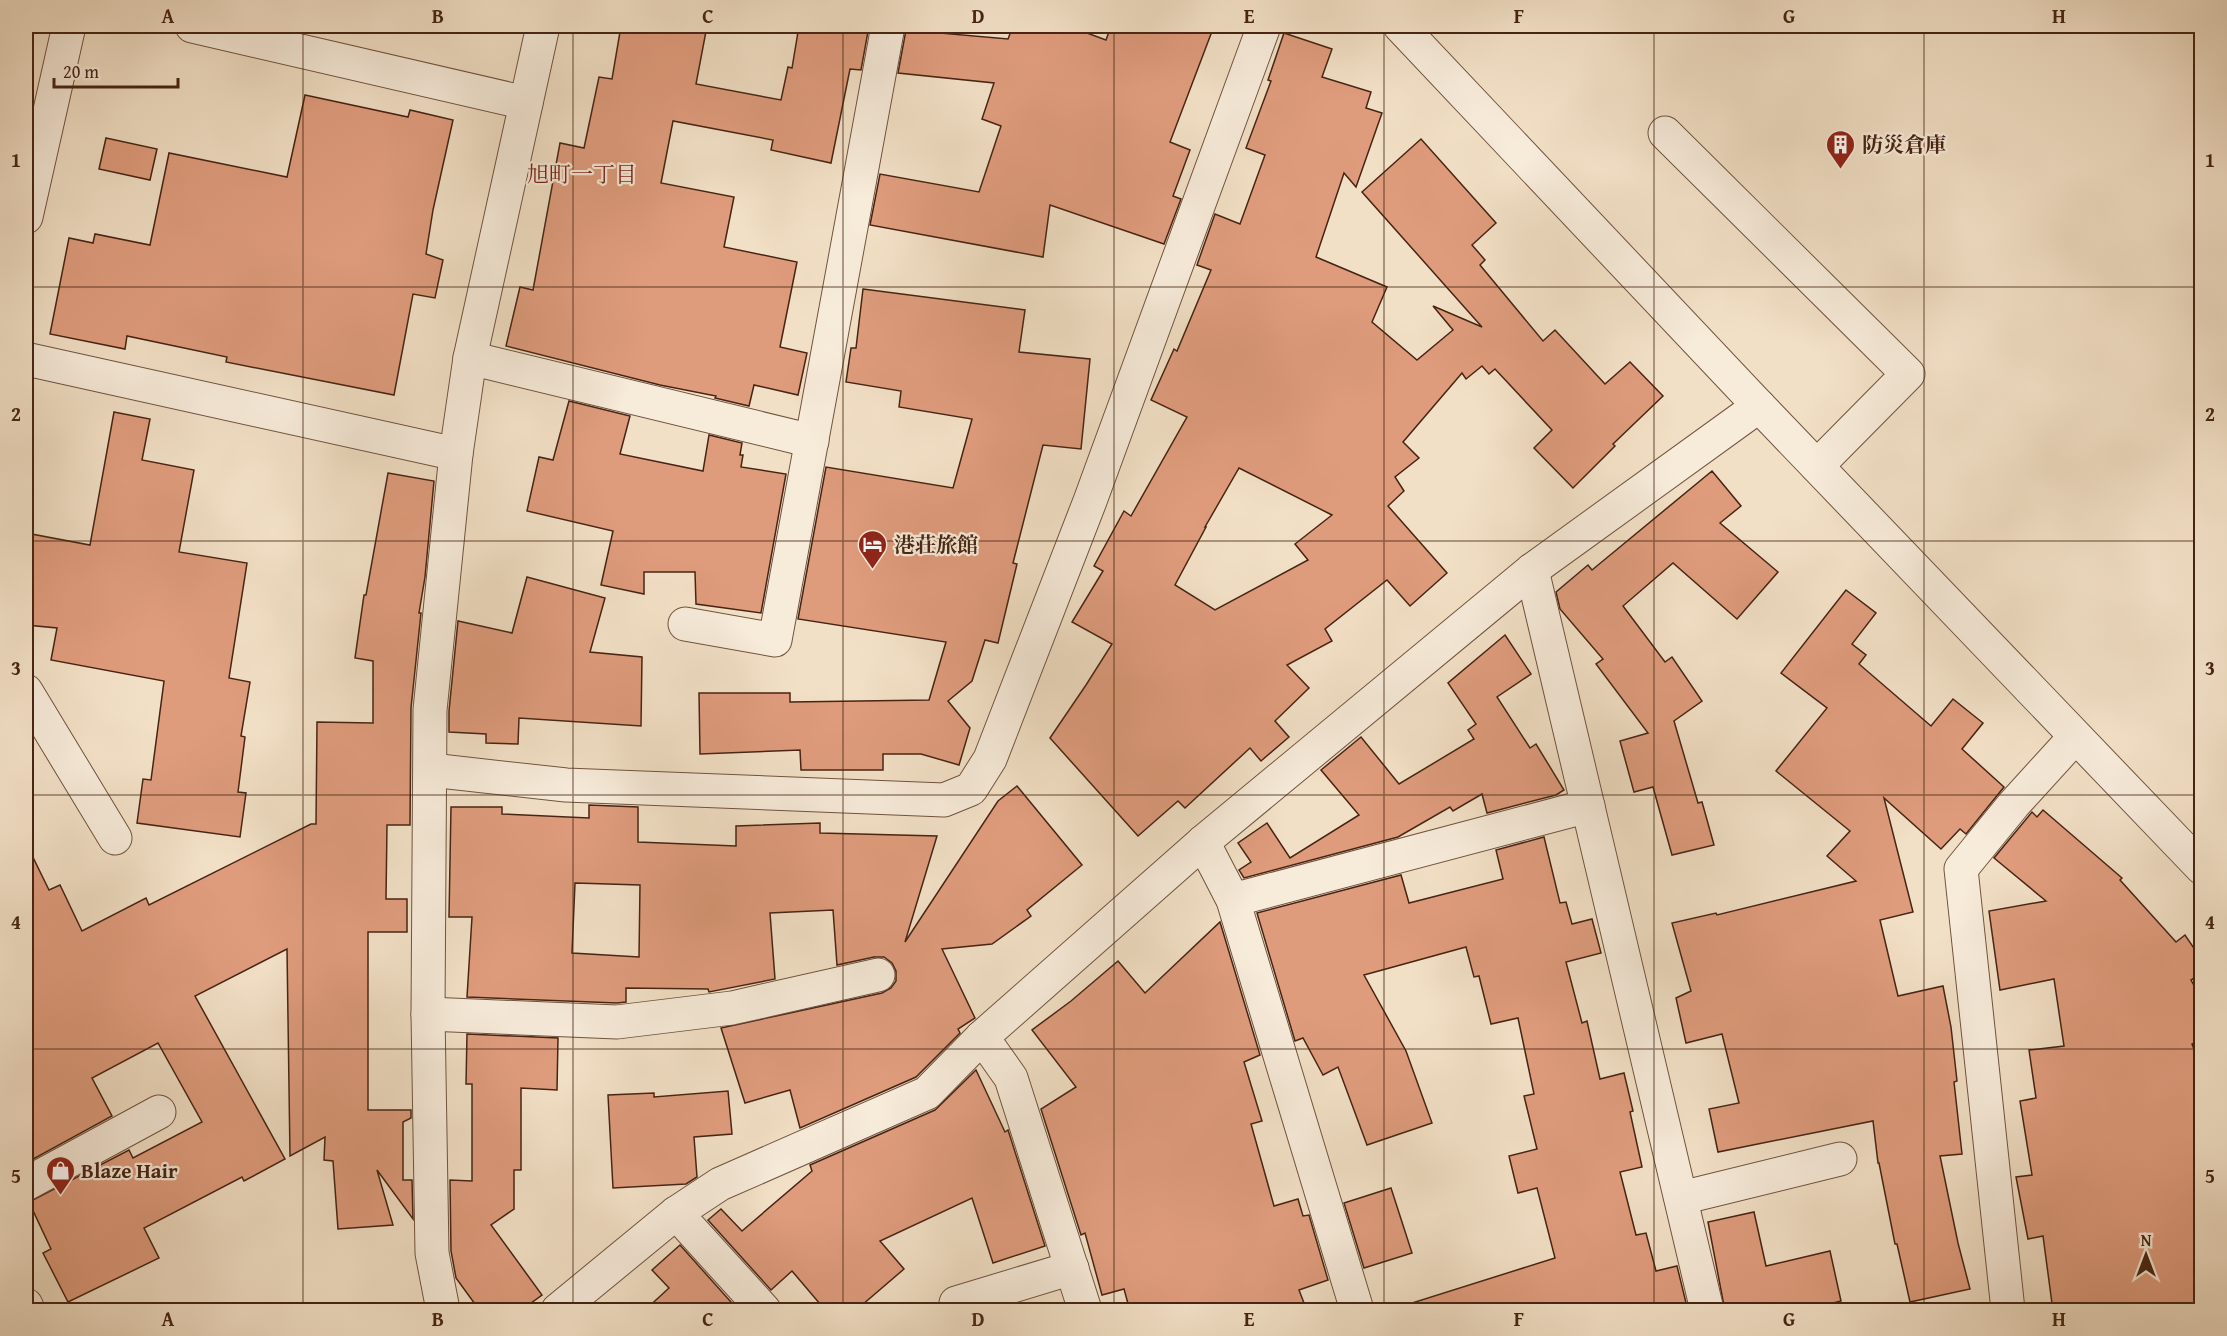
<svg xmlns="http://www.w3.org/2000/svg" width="2227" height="1336" viewBox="0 0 2227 1336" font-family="'Gentium Book Plus','Noto Serif JP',serif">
	<rect width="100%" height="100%" fill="#f2e0c6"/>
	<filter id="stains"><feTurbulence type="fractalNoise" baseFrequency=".00333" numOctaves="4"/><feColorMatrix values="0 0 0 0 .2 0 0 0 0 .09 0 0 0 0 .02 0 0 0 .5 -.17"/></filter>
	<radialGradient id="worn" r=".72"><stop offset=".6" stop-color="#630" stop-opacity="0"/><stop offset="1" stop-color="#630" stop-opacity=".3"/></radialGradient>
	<!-- building -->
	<g fill="#df9c7d" stroke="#462413" stroke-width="1.5" fill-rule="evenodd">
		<path d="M621,26h86l-11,58 85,16 7,-33 4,1 7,-42h70l-8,44 -11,-1 -19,94 -60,-13 2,-10 -100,-19 -12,62 73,14 -10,50 73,15 -17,85 27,6 -9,42 -44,-10 -5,21 -34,-8 1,-2 -56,-11 -154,-39 14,-59 13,3 27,-147 24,5 15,-71 13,2z"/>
		<path d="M1013,26h55l38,14 5,-14h103l-44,116 20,8 -17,46 8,3 -17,45 -114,-39 -7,52 -173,-32 10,-51 99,18 22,-66 -19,-7 12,-36 -96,-10 8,-43 102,9z"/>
		<path d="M1284,33l48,16 -10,28 49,15 -5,16 16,5 -26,74 -12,-14 -28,84 71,30 -15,35 45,38 36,-30 -20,-24 49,21 -120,-135 59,-53 75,84 -24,22 13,15 -5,5 63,76 12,-11 50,54 25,-22 33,34 -50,48 2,2 -42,42 -39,-40 18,-18 -57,-61 -6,5 -7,-8 -16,13 -4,-6 -59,69 16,16 -24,19 9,14 -16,15 59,67 -37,33 -23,-26 -62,49 7,12 -45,24 22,23 -34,33 14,16 -28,24 -11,-13 -65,60 -7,-7 -40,35 -88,-98 36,-53 26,-41 -40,-22 31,-51 -9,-5 30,-55 7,5 56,-99 -36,-17 23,-51 3,2 34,-81 -14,-5 18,-51 25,10 25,-69 -19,-7 25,-67 -3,-1zM1239,468l93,47 -37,29 13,16 -93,50 -40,-25 31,-58h-1z"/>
		<path d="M305,95l103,22 2,-7 43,10 -20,90 -7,44 17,6 -8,38 -22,-4 -19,101 -168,-33 1,-5 -100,-21 -2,13 -75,-15 19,-96 24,5 2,-9 55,11 19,-92 118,24z"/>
		<path d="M106,138l51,11 -7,31 -51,-11z"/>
		<path d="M863,289l162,21 -6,42 71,7 -9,90 -38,-4 -30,118 4,1 -19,79 -13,-3 -13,41 -24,20 22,27 -11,37 -38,-11h-38v16h-82l-1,-20 -100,4 -1,-61h91v9l139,-2 17,-58 -148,-23 28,-152 127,21 19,-69 -73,-12 2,-16 -55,-9 5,-34h5z"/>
		<path d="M569,401l61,15 -10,38 83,17 6,-36 33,8 -2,12h3l-2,12 45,7 -25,139 -65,-9 -1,-32h-51v22l-43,-9 12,-54 -86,-20 12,-54 14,3z"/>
		<path d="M114,412l36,7 -8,41 52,10 -15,82 68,11 -18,115 21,4 -9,54 4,1 -7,55 8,1 -6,44 -103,-14 6,-44 8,1 13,-99 -113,-21 6,-32 -31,-3v-92l64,12z"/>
		<path d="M1712,471l29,35 -21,17 58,49 -41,47 -64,-56 -50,43 42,56 7,-5 30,44 -28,20 24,82 4,-1 12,43 -42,10 -19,-68 -19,5 -14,-51 28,-8 -52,-69 7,-5 -43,-50 -4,-17 32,-27 4,5z"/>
		<path d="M388,473l46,8 -9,96 -6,36h2l-10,95 -1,117h-23l-1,74h21v33h-39v178h43v8l-8,4v58h9l1,39 -36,-49 16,55 -55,4 -5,-68 -9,-1 1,-23 -35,19 -3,-207 -92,47 90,163 -41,22 -2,-4 -98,51 15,30 -91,44 -25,-49 8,-4 -22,-47 100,-52 4,8 69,-36 -44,-79 -66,35 20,38 -86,47v-320l23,47 11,-5 22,46 64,-33 3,7 162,-81h5l1,-102 56,1v-62l-18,-3 9,-63h2z"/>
		<path d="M527,577l78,21 -15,54 52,5 -1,69 -122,-8 -1,26 -32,-1v-9l-37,-2v-21l9,-90 54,12z"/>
		<path d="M1846,590l30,23 -24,31 14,11 -7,9 72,62 22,-27 30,24 -21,26 42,38 -38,47 -6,-5 -19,20 -57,-51 29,114 -33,8 18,76 45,-10 8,41 6,54 -3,1 8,72 -22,2 18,87 12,46 -60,13 -13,-58h-2l-16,-81h-1l-5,-42 -155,31 -9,-43 30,-6 -17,-69 -36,9 -10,-45 15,-7 -19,-68 44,-10 1,2 139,-34 -29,-25 23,-25 -74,-60 51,-63 -46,-35z"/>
		<path d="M1505,635l26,39 -34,23 33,51 6,-4 28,46 -8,5 -69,18 -5,-19 -29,17 -3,-4 -52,30 -154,41 -5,-8 12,-8 -13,-19 29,-20 23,35 69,-43 -38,-45 40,-33 38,47 75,-45 -6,-9 8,-6 -28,-41z"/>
		<path d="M1017,786l65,79 -55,45 4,6 -39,28 -50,5 33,69 -17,11 2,4 -44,44 -116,51 -10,-38 -45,13 -24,-75 161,-35 9,-5 5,-7v-10l-4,-8 -8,-6h-10l-37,8 -4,-55 -63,3 5,66 -66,13 -1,-3 -82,-1v14l-9,1 -150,-6 5,-80h-23l2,-110h51v7l87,4v-13l49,2v35l98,4v-20l84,-3v10l117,3 -32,106 93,-141zM575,883l65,2 -1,72 -67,-4z"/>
		<path d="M2043,810l79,68 -2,2 56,62 9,-7 17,25v13l-11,7 11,20v39l-10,5 10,25v242h-149l-10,-75 -15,3 -12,-62 16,-2 -12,-74 16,-3 -7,-48 35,-4 -10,-67 -54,11 -11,-79 57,-10 -52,-43 38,-46 5,5z"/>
		<path d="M1544,837l16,66 6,-1 6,22 20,-5 9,34 -35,9 16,61 5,-2 13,58 24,-6 9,38 -3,1 12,55 -22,5 16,63 10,-2 10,38 21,-5 11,45h-275l-1,-8 143,-45 -18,-70 -19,5 -9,-37 28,-7 -13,-53 10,-2 -16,-76 -27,6 -12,-48 -5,1 -8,-30 -102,28 42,76 26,72 -65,22 -29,-78 -15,8 -20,-37 -8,3 -38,-128 144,-38 8,28 94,-24 -7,-29z"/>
		<path d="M1220,922l40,133 -16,7 18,59 -11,3 23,82 24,-7 5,17 6,-1 19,65 -29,10 5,13 -25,8h-149l-6,-22 -22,6 -17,-62 -4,2 -40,-126 35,-22 -44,-57 39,-29 47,-40 27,32z"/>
		<path d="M467,1034l91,4 -1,52 -36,-2v82h-7v39l-23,16 51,70 -22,16h-40l-24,-33 -5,-27 -1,-71 22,1v-97h-6z"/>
		<path d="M976,1070l29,62 3,-2 37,116 -52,17 -21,-65 -92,43 24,28 -49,42h-29l-34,-40 -21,19 -63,-70 13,-11 21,22 70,-60 -2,-6 125,-55z"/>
		<path d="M728,1091l4,43 -38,3 3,40 -11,7 -73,4 -5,-93 46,-2v4z"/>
		<path d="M1391,1188l21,65 -48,15 -20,-65z"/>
		<path d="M1754,1212l12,54 64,-15 11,50 -39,10h-77l-17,-89z"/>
		<path d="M680,1245l59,66h-95l25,-23 -17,-18z"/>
	</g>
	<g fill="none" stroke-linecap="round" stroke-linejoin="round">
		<defs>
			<g id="minor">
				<path d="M192,26l334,77"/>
				<path d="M1400,26l359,380 443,462"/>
				<path d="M1665,133l243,241 -91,92"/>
				<path d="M26,217l43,-191"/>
				<path d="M470,358l342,83"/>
				<path d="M26,359l430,95"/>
				<path d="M1532,570l175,740"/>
				<path d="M685,624l90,16 113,-614"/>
				<path d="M26,691l89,147"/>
				<path d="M431,770l135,15 378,15 27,-11 19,-30 100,-258 174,-475"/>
				<path d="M1203,842l30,58 124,410"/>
				<path d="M1233,900l355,-94"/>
				<path d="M428,1014l189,8 115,-14 146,-33"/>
				<path d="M982,1037l29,41 74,232"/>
				<path d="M26,1184l133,-72"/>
				<path d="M1681,1198l159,-39"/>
				<path d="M676,1213l88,97"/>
				<path d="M956,1303l116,-35"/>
				<path d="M26,1305l2,5"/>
				<path d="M443,1310l-11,-57 -4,-239 2,-304 26,-256 14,-96 73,-332"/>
				<path d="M558,1310l118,-97 44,-29 207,-91 55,-56 221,-195 329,-272 227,-164"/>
				<path d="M2008,1310l-47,-441 53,-65 61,-67"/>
			</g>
		</defs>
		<!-- minor casing -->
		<use href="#minor" stroke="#715340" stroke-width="35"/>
		<!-- minor -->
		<use href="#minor" stroke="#f7ebda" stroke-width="33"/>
	</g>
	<!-- grid -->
	<path fill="none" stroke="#462413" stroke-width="1.5" stroke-opacity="0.55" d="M303,26v1284M573,26v1284M843,26v1284M1114,26v1284M1384,26v1284M1654,26v1284M1924,26v1284M26,287h2176M26,541h2176M26,795h2176M26,1049h2176"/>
	<!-- icons -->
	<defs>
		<symbol id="building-pin" viewBox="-11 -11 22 30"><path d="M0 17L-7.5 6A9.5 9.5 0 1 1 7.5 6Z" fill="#8f2418" stroke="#f7ebda"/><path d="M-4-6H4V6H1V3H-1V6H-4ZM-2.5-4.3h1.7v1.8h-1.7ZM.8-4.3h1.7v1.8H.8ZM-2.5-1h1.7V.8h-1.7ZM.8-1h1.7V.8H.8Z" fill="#fff"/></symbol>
		<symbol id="hotel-pin" viewBox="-11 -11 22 30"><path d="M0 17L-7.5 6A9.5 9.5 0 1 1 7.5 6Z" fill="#8f2418" stroke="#f7ebda"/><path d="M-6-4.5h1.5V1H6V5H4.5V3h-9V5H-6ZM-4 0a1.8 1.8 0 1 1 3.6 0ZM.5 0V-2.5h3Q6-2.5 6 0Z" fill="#fff"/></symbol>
		<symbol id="shop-pin" viewBox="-11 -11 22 30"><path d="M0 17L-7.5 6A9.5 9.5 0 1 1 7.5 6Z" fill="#8f2418" stroke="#f7ebda"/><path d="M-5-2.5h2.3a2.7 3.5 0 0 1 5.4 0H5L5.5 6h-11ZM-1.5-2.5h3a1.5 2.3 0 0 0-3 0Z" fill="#fff"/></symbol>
	</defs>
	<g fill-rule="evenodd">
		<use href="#building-pin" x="1824" y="128" width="33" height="45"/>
		<use href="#hotel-pin" x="856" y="528" width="33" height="45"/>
		<use href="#shop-pin" x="44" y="1154" width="33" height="45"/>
	</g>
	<g text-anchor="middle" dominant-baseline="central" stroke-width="4.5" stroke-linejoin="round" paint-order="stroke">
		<!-- poi labels -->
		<g font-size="21" font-weight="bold" fill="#462413" stroke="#f7ebda" text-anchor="start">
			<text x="1862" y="144">防災倉庫</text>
			<text x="894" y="544">港荘旅館</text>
			<text x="81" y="1170">Blaze Hair</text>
		</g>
		<!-- neighbourhood labels -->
		<g font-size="22" fill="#7a1f14" stroke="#f7ebda">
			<text x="582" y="174">旭町一丁目</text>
		</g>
	</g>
	<!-- margin -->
	<rect width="2227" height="1336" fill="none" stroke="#f2e0c6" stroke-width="66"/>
	<!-- north arrow -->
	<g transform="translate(2146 1255)" stroke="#f7ebda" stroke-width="4.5" paint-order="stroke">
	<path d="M0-4.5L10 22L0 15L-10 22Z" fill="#462413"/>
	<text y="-9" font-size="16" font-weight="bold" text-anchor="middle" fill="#462413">N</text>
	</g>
	<!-- scale -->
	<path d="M54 78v9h124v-9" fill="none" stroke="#462413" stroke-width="3"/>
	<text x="63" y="78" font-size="18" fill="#462413" stroke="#f7ebda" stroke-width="4.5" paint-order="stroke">20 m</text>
	<rect x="33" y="33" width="2161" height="1270" fill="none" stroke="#462413" stroke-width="2"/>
	<g font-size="20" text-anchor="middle" font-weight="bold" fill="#462413">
		<text x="168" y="23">A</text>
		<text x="438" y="23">B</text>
		<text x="708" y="23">C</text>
		<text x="978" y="23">D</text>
		<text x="1249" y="23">E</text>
		<text x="1519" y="23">F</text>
		<text x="1789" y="23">G</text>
		<text x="2059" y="23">H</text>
		<text x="16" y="167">1</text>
		<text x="2210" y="167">1</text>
		<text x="16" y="421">2</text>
		<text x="2210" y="421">2</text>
		<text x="16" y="675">3</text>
		<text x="2210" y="675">3</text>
		<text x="16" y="929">4</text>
		<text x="2210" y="929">4</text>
		<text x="16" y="1183">5</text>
		<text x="2210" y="1183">5</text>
		<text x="168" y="1326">A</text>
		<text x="438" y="1326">B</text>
		<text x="708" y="1326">C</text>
		<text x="978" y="1326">D</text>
		<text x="1249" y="1326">E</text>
		<text x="1519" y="1326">F</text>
		<text x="1789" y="1326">G</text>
		<text x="2059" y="1326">H</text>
	</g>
	<rect width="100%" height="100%" filter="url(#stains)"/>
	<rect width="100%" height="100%" fill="url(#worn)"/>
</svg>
